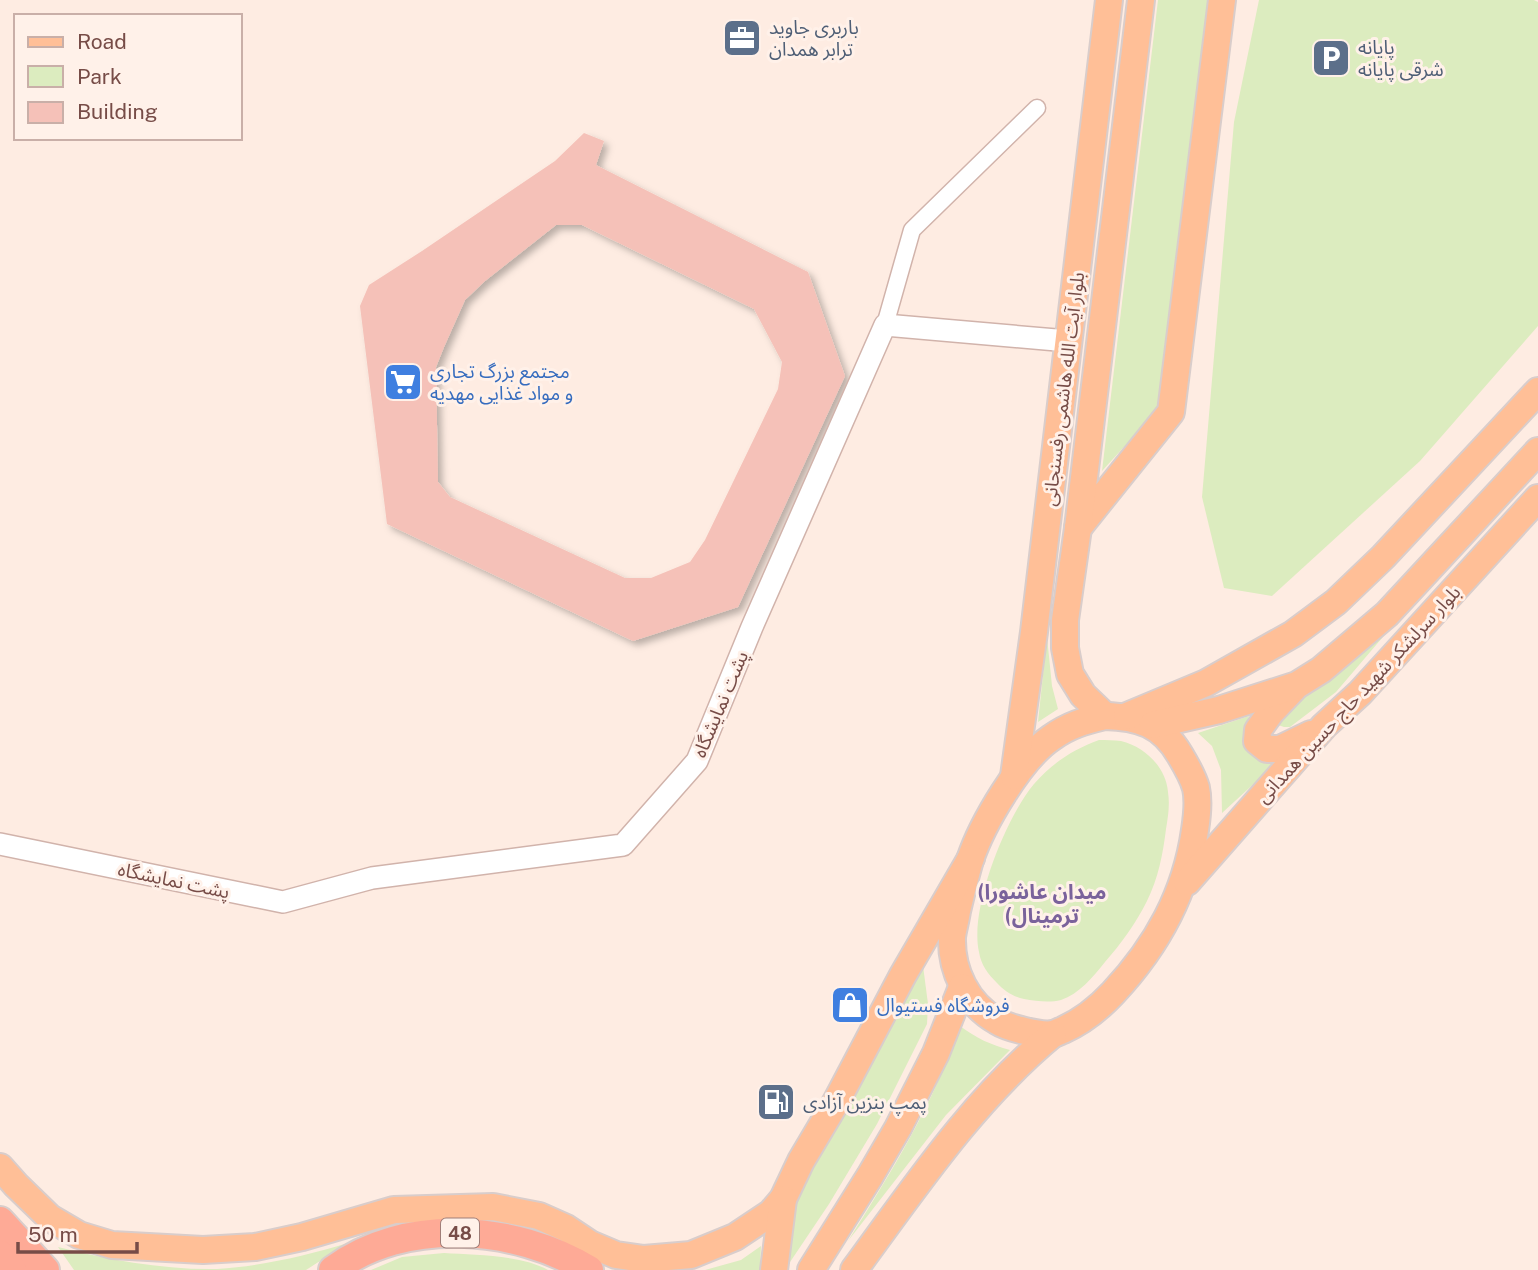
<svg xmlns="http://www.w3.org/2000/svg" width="1538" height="1270" viewBox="0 0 1538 1270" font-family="'Public Sans','Noto Sans Arabic',sans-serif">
	<defs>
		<filter id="shadow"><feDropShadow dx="4.5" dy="4.5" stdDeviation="3.5" flood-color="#0004"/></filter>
	</defs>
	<rect width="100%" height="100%" fill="#feece2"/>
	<!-- green -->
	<g fill="#dcecbf">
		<path d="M1158,0h54l-49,404 -61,67z"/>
		<path d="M1259,0h275l4,2v324l-118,135 -148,135 -48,-8 -22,-91 32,-375z"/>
		<path d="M1388,631l-52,61 -46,35h-6l-6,-2 3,-12 47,-33z"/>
		<path d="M1047,637l5,49 6,23 -20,13z"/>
		<path d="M1249,716l-2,10 36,31 -61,56 -1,-43 -9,-24 -14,-13z"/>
		<path d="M1099,740c7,0 15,0 22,1 24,6 45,26 47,51 2,13 0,25 -2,37 -3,25 -8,50 -19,72 -11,22 -26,43 -42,61 -12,15 -26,32 -44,38 -12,3 -25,1 -37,-1 -10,-2 -20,-8 -27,-16 -9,-9 -16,-18 -18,-31 -10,-43 27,-135 55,-168 18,-21 40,-35 65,-44z"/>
		<path d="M922,958l6,46 -1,20 -50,100 -48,80 -43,64 2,-44 8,-22z"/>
		<path d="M960,1026c16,12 31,19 50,24l-64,65 -98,126c43,-68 86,-138 112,-215z"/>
		<path d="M348,1243l-42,27h-232l-16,-23c52,13 106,23 159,22 45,-3 88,-13 131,-26z"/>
		<path d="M761,1246l-1,24h-55l36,-10z"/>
		<path d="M444,1253c31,2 78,2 104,17h-177l31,-13z"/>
	</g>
	<!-- building -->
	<path fill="#f5c1b8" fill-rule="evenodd" filter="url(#shadow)" d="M584,133l20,8 -8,24 212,107 37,104 -107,231 -105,34 -246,-117 -27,-218 9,-21 53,-34 133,-90zM556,225h26l172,84 28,53 -4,27 -73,151 -15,22 -39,16h-26l-175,-81 -12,-15 -2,-115 8,-20 21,-47 20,-19z"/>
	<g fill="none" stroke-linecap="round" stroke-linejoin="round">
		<defs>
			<path id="minor" d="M885,325l27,-95 125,-122"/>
			<path id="tertiary" d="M0,844l283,58 89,-24 251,-33 74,-84 55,-134 133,-302 183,16"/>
			<g id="primary">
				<path d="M1078,528l93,-116 51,-412"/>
				<path d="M1293,689l-22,23 -13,18 -1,11 10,8h13l31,-15"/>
				<path d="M1105,716c34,1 57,8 75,39 6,10 13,22 16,33 3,13 1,29 -1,42 -9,64 -38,116 -82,163 -15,16 -30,28 -50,37 -3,1 -6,3 -10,4 -13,2 -45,-6 -56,-13 -30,-17 -46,-50 -45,-84 1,-8 4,-18 5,-26 4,-17 8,-34 13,-51 12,-36 50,-101 81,-122 18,-13 33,-17 54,-22z"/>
				<path d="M1105,716l-22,-21 -13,-21 -5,-26v-28l13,-92 63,-528"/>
				<path d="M1127,716l79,-33 87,-49 43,-32 47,-45 155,-166"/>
				<path d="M1153,725l66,-15 78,-25 24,-15 66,-56 151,-163"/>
				<path d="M1014,776l20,-144 75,-632"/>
				<path d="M1187,882l137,-156 36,-33 178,-195"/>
				<path d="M0,1167l16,18 34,33 29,17 33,10 91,5 52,-3 47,-10 92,-27 99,-3 46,9 27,12 24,16 26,11 28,4 47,-4 44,-18 36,-24 12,-14 18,-38 35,-59 67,-127 68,-117"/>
				<path d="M774,1270l9,-71"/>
				<path d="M811,1270l59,-94 28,-48 38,-75 26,-66"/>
				<path d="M854,1270c61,-83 119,-170 199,-236"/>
			</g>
			<g id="trunk">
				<path d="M0,1221l45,49"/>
				<path d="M0,1255l12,15"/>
				<path d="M333,1270c72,-54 182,-45 256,0"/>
			</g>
		</defs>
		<!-- minor casing -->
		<use href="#minor" stroke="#d1b3ab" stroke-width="19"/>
		<!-- tertiary casing -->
		<use href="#tertiary" stroke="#d1b3ab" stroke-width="24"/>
		<!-- primary casing -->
		<use href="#primary" stroke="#d9cdcb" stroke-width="30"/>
		<!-- trunk casing -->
		<use href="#trunk" stroke="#d9cdcb" stroke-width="32"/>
		<!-- minor -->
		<use href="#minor" stroke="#fff" stroke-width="16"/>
		<!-- tertiary -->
		<use href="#tertiary" stroke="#fff" stroke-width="21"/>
		<!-- primary -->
		<use href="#primary" stroke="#ffbf97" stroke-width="26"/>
		<!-- trunk -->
		<use href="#trunk" stroke="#feaa96" stroke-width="28"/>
	</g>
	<!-- icons -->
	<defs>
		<symbol id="office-square" viewBox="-11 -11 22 22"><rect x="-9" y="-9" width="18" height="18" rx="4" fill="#5c6f8a" stroke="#fff1e9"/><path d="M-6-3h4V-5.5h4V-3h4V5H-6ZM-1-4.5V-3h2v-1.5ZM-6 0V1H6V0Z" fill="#fff"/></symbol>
		<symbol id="parking-square" viewBox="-11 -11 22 22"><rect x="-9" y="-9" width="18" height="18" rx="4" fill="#5c6f8a" stroke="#fff1e9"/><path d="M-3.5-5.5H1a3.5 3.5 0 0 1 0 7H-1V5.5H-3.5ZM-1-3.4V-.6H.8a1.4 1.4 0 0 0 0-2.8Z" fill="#fff"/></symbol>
		<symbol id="supermarket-square" viewBox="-11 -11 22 22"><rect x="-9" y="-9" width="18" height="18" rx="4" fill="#3f7fe0" stroke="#fff1e9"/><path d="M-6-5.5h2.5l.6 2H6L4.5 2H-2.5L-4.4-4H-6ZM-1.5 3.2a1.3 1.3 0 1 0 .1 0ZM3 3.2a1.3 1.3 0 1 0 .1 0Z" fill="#fff"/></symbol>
		<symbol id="shop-square" viewBox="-11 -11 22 22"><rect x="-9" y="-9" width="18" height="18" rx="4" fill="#3f7fe0" stroke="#fff1e9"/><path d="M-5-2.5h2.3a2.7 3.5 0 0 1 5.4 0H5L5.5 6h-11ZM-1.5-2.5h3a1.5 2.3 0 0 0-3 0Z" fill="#fff"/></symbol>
		<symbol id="fuel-square" viewBox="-11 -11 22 22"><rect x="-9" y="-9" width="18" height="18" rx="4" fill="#5c6f8a" stroke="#fff1e9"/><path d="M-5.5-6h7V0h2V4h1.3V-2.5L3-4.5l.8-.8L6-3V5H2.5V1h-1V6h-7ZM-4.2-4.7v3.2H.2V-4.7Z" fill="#fff"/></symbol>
	</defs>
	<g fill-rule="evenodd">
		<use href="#office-square" x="720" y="16" width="44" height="44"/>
		<use href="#parking-square" x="1309" y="36" width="44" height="44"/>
		<use href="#supermarket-square" x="381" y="360" width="44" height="44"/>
		<use href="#shop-square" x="828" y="983" width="44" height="44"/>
		<use href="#fuel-square" x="754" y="1080" width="44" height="44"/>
	</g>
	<g text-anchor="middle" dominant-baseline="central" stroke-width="6" stroke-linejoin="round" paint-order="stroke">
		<!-- shield labels -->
		<rect fill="#fff1e9" stroke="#a07e78" stroke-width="2" x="441" y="1218.5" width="38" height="29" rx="5"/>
		<g font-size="18" font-weight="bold" fill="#774c47">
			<text x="460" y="1233">48</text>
		</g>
		<!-- service labels -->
		<g font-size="19" fill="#4e5e75" stroke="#fff1e9" text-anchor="start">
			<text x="769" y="27">باربری جاوید<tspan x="769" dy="22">ترابر همدان</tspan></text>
			<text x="1358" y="47">پایانه<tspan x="1358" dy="22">شرقی پایانه</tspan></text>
			<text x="803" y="1102">پمپ بنزین آزادی</text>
		</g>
		<!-- shop labels -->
		<g font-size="19" fill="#366cbe" stroke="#fff1e9" text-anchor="start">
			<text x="430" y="371">مجتمع بزرگ تجاری<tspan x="430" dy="22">و مواد غذایی مهدیه</tspan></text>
			<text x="877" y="1005">فروشگاه فستیوال</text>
		</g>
		<!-- street labels -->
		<g font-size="19" fill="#774c47" stroke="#fff1e9">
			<text transform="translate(1063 389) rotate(-83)">بلوار آیت الله هاشمی رفسنجانی</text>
			<text transform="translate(1358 694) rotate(-47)">بلوار سرلشکر شهید حاج حسین همدانی</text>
			<text transform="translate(720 704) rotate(-67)">پشت نمایشگاه</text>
			<text transform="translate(174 880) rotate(12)">پشت نمایشگاه</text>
		</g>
		<!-- neighbourhood labels -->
		<g font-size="21" font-weight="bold" fill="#7a629b" stroke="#fff1e9">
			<text x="1042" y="891">(میدان عاشورا<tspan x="1042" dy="24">(ترمینال</tspan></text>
		</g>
	</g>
	<!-- legend -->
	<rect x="14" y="14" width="228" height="126" fill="#fff1e9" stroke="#c9afa8" stroke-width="2"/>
	<rect x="28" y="37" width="35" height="10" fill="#ffbf97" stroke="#c9afa8" stroke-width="2"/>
	<text x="77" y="49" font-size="21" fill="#774c47">Road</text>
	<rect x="28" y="66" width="35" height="21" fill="#dcecbf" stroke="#c9afa8" stroke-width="2"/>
	<text x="77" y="84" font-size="21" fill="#774c47">Park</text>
	<rect x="28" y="102" width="35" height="21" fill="#f5c1b8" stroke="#c9afa8" stroke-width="2"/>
	<text x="77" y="119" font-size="21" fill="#774c47">Building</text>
	<!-- scale -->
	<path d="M18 1242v10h119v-10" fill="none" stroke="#774c47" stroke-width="3.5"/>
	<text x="28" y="1242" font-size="21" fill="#774c47" stroke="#fff1e9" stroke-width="5" paint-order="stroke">50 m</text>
</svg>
